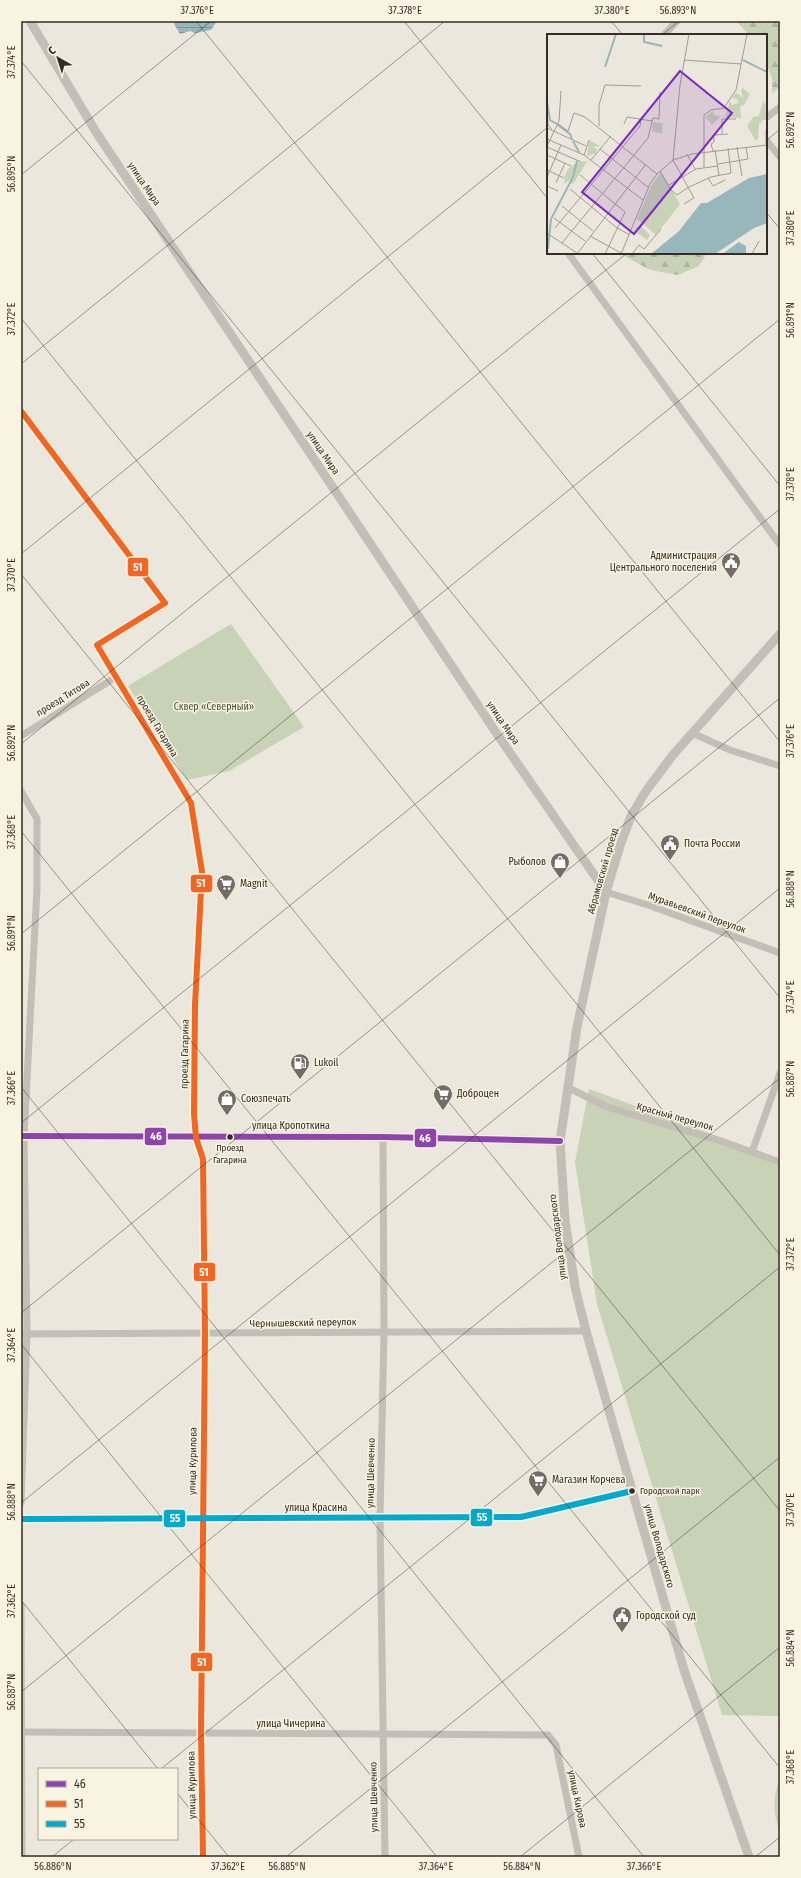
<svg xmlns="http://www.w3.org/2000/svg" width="801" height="1878" viewBox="0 0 801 1878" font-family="'Fira Sans Condensed',sans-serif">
	<defs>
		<pattern id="forest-firs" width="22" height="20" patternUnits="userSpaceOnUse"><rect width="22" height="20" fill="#c7d2b6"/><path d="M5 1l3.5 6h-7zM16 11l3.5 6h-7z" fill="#acb49c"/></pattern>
		<pattern id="water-rules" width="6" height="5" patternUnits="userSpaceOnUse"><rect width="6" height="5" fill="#98b7bc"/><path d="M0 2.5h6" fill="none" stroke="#7d9599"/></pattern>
	</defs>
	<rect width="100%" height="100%" fill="#ebe7dc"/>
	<!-- green -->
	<g fill="#c7d2b6">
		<path d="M231,624l73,103 -75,44 -42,9 -59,-94z"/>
		<path d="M589,1089l191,70v557l-58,-1 -125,-411 -22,-142z"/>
		<path d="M780,1779v53c-7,-17 -8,-36 0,-53z"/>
	</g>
	<!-- forest -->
	<g fill="url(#forest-firs)">
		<path d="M736,21h44v66l-8,6v-15l-6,-15v-28h-17z"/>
		<path d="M619,253h88l-8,13 -21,9 -28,-5z"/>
	</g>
	<!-- water -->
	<path fill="url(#water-rules)" d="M175,21h42l-6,9 -16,3 -5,-2 -10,3 -6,-10z"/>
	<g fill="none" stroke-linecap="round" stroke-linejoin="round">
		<!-- minor -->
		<g stroke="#c3beb6" stroke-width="7">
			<path d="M664,35l13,-14"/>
			<path d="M766,118l14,-11"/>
			<path d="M766,140l14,17"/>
			<path d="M568,253l212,292"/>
			<path d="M21,411l144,192 -68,42 94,158 11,69 -7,133 -1,109 2,24 7,21 2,175 -4,400 2,123"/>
			<path d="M692,733l38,17 50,16"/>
			<path d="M21,736l95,-59"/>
			<path d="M21,791l16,28v69l-13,248 3,198 -6,169"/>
			<path d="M606,892l42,13 132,48"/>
			<path d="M567,1087l40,20 114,34 59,21"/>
			<path d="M383,1137l1,195 -4,186 5,339"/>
			<path d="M752,1152l28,-79"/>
			<path d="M21,1334l565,-3"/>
			<path d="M21,1519l500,-2 111,-26"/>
			<path d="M21,1605l1,252"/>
			<path d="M21,1732l527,3 8,10 23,112"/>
		</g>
		<!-- tertiary -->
		<g stroke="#c3beb6" stroke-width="9">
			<path d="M30,21l66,111 399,599 111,161"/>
			<path d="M21,1136l362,1 177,4"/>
			<path d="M749,1857l-65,-187 -98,-339 -11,-44 -10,-67 -5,-79 17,-114 29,-135 15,-49 10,-27 15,-25 26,-35 108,-122"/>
		</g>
		<defs>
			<path id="bus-1" d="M21,1136l362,1 177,4"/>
			<path id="bus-2" d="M21,411l144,192 -68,42 94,158 11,69 -7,133 -1,109 2,24 7,21 2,175 -4,400 2,123"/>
			<path id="bus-3" d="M21,1519l500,-2 111,-26"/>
		</defs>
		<!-- bus-1 casing -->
		<use href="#bus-1" stroke="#f9f3e2" stroke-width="9"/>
		<!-- bus-2 casing -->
		<use href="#bus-2" stroke="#f9f3e2" stroke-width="9"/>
		<!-- bus-3 casing -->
		<use href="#bus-3" stroke="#f9f3e2" stroke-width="9"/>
		<!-- bus-1 -->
		<use href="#bus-1" stroke="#8e44ad" stroke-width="6"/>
		<!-- bus-2 -->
		<use href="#bus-2" stroke="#f26522" stroke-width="6"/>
		<!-- bus-3 -->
		<use href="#bus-3" stroke="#00a9ce" stroke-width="6"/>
	</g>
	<!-- ticks -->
	<path fill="none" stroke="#342c25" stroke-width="1" stroke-opacity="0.45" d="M196,21l584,721M404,21l144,178M611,21l12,14M662,35l17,-14M21,61l759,937M766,141l14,-12M21,175l190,-154M766,212l14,17M592,253l188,233M21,318l759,937M21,364l424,-343M21,554l527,-427M21,574l759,937M21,744l606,-491M21,831l759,937M21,934l759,-615M21,1087l623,770M21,1123l759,-614M21,1313l759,-615M21,1344l416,513M21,1503l759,-615M21,1600l137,169M21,1692l759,-614M161,1769l619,-502M177,1793l52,64M21,1856v1M52,1857l22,-18M286,1857l494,-400M520,1857l260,-210M755,1857l25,-20"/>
	<!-- icons -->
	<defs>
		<symbol id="civic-pin" viewBox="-11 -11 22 30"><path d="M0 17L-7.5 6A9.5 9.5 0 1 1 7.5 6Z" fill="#746d65" stroke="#f9f3e2"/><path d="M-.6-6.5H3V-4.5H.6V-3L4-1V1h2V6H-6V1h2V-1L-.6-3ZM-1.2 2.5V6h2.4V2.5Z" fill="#fff"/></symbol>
		<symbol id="shop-pin" viewBox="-11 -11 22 30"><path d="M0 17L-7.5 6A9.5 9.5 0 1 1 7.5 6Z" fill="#746d65" stroke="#f9f3e2"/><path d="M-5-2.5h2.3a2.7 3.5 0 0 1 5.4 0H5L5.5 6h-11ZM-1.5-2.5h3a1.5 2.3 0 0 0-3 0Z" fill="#fff"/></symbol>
		<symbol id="supermarket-pin" viewBox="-11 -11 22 30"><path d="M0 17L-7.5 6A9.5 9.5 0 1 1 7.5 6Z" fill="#746d65" stroke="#f9f3e2"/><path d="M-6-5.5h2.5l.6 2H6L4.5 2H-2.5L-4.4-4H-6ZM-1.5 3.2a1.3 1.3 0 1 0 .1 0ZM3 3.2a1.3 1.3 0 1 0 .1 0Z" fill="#fff"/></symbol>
		<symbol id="fuel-pin" viewBox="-11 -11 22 30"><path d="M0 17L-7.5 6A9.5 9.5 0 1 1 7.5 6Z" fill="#746d65" stroke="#f9f3e2"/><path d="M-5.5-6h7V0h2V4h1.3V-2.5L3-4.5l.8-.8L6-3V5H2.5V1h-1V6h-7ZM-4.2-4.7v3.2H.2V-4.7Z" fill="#fff"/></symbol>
	</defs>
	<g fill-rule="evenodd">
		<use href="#civic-pin" x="720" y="551" width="22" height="30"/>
		<use href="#civic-pin" x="659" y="833" width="22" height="30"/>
		<use href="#shop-pin" x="549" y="851" width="22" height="30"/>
		<use href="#supermarket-pin" x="215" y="873" width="22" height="30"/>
		<use href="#fuel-pin" x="289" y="1052" width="22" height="30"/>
		<use href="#supermarket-pin" x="432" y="1083" width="22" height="30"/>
		<use href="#shop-pin" x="216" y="1088" width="22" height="30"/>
		<use href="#supermarket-pin" x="527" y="1469" width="22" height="30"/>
		<use href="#civic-pin" x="611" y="1605" width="22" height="30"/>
	</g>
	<!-- markers -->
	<g fill="#342c25" stroke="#f9f3e2" stroke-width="1.5">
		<circle cx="230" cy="1137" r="3.5"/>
		<circle cx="632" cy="1491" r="3.5"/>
	</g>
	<g text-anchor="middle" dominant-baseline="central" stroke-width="3" stroke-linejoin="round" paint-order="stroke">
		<!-- bus labels -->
		<g font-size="9" fill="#342c25" stroke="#f9f3e2">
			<text x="230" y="1148">Проезд<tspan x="230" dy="12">Гагарина</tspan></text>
			<text x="640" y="1491" text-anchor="start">Городской парк</text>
		</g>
		<!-- street labels -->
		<g font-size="10" fill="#342c25" stroke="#f9f3e2">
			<text transform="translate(144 184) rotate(56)">улица Мира</text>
			<text transform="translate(323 453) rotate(56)">улица Мира</text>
			<text transform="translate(63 698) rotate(-32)">проезд Титова</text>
			<text transform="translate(503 723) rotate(56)">улица Мира</text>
			<text transform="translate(157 726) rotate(59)">проезд Гагарина</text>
			<text transform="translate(603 871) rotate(-74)">Абрамовский проезд</text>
			<text transform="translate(697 913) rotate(20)">Муравьевский переулок</text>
			<text transform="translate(185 1054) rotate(-89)">проезд Гагарина</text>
			<text transform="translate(675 1117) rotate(16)">Красный переулок</text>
			<text x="291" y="1126">улица Кропоткина</text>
			<text transform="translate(558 1237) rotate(-97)">улица Володарского</text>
			<text transform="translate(303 1323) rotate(-1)">Чернышевский переулок</text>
			<text transform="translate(193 1461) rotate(-89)">улица Курилова</text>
			<text transform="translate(371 1473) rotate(-89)">улица Шевченко</text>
			<text x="316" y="1508">улица Красина</text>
			<text transform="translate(659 1546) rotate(74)">улица Володарского</text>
			<text x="291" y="1724">улица Чичерина</text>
			<text transform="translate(192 1785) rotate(-91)">улица Курилова</text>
			<text transform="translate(374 1797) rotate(-91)">улица Шевченко</text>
			<text transform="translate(577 1799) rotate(78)">улица Кирова</text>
		</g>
		<!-- poi labels -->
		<g font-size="10" fill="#342c25" stroke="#f9f3e2" text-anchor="start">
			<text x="717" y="556" text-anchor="end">Администрация<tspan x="717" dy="12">Центрального поселения</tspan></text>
			<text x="684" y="844">Почта России</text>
			<text x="546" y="862" text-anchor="end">Рыболов</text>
			<text x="240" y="884">Magnit</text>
			<text x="314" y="1063">Lukoil</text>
			<text x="457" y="1094">Доброцен</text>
			<text x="241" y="1099">Союзпечать</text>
			<text x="552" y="1480">Магазин Корчева</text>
			<text x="636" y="1616">Городской суд</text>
		</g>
		<!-- park labels -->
		<g font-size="10" fill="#3b5328" stroke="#f9f3e2">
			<text x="214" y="707">Сквер «Северный»</text>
		</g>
	</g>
	<!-- overview -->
	<g transform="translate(547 34)">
		<rect width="220" height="220" fill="#ebe7dc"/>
		<path d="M106,88l10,1 -1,11 -10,-3zM114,138l19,32 -24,31 -19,-16 14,-33zM94,192l9,9 -3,5 -12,-9 2,-4z" fill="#c7d2b6"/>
		<path d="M196,54l7,6 -6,11 -4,1 1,12 -16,-1 5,-16 2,4 6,-2 -1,-4 -5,-1 4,-5 7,4 -2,-7zM216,67l4,5v14h-5l-1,4 -2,-2 -1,17 -2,2 -9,-15 6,-9 6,-1zM166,77l1,4 7,1 -9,9 -7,-8zM42,106l11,6 -7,1 4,2 -1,4 -9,3zM40,127l-13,22 -4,1 2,-6 -8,6 1,-7 -3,-2 3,1 3,-7 8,-6z" fill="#c7d2b6"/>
		<path d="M220,140v49l-13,5 -39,26h-64l28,-23 22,-28h6l42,-25zM192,208l7,4v8h-24z" fill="#98b7bc"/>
		<path fill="none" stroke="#98b7bc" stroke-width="2" d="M97,0v8l18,4M196,26l24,12M58,33l11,-33M0,68l3,18 7,4M11,91l12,9 2,5M26,107l6,11M1,215l3,-30 22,-42 4,-16"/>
		<path fill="none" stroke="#a29c93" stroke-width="1" d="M137,26l57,4M0,77l1,14 4,4M11,90l10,7 6,-18 11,4 72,57M77,90l3,-7 25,4M52,92v-21l6,-20 36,1M0,94l39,18M175,100v-15h14M0,105l37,16 59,45M219,111v-15M0,112l12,-25 2,-30M0,113l34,15M190,113l5,29M53,115l49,39M168,116l4,25M166,117l-2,-7 3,-2v-7l14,-1M140,120l8,15M0,121l24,11M37,121l5,-15M44,126l20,-24M171,130l30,-5 -2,-12M157,133v-52l7,-5 13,-2 12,-18 11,-56M0,136l17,8M113,137l11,19 6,5 12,-8 22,-10 20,-4 -3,-25M33,141l45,37 -20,42M0,143l14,-32M161,144l5,8 12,-6M9,149l9,-20M122,151l27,-16 22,-3M0,152l11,5M23,155l47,39 13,7M137,170l10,-6 -21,-38 7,-75 9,-51M15,172l31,25M7,184l31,23M8,194l85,-102 1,-7M1,200l29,19M43,202l31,17M15,209l86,-105 5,-20 6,1 1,-27M30,220l69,-90M74,220l29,-70 7,-10 16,-14 19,-6 75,-9M85,220l7,-9 5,4 17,-20M205,220l7,-13"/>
		<path fill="#7b2cbf" fill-opacity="0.15" stroke="#7b2cbf" stroke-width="2" d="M133,37l52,42 -98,121 -52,-42z"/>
		<rect width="220" height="220" fill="none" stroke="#342c25" stroke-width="2"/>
	</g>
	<g stroke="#f9f3e2" stroke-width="1.5">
		<rect x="127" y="557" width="22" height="20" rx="4" fill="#f26522"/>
		<rect x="190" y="874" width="23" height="19" rx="4" fill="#f26522"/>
		<rect x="144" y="1127" width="23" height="19" rx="4" fill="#8e44ad"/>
		<rect x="414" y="1128" width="23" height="20" rx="4" fill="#8e44ad"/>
		<rect x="193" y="1262" width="23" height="20" rx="4" fill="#f26522"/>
		<rect x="470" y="1508" width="23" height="19" rx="4" fill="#00a9ce"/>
		<rect x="163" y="1509" width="23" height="19" rx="4" fill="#00a9ce"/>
		<rect x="190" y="1652" width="23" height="20" rx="4" fill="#f26522"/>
	</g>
	<g font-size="11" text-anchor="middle" font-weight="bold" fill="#fff">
		<text x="138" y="571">51</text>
		<text x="201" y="887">51</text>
		<text x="156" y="1140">46</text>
		<text x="425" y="1142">46</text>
		<text x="204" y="1276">51</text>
		<text x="482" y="1521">55</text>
		<text x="175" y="1522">55</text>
		<text x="202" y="1666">51</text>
	</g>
	<!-- border -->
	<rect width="801" height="1878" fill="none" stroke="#f9f3e2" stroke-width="44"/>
	<!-- legend -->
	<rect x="38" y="1768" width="140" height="72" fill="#f9f3e2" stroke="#aaa396"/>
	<rect x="46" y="1781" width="20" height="6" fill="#8e44ad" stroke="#aaa396"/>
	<text x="74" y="1788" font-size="12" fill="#342c25">46</text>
	<rect x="46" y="1801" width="20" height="6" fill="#f26522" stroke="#aaa396"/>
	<text x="74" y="1808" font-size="12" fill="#342c25">51</text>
	<rect x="46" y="1821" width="20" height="6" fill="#00a9ce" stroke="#aaa396"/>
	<text x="74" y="1828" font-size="12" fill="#342c25">55</text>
	<!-- north arrow -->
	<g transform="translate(58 58) rotate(321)" stroke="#f9f3e2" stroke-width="3" paint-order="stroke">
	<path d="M0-3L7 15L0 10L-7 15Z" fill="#342c25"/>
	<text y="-6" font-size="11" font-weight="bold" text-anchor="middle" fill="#342c25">С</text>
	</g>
	<rect x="22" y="22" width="757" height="1834" fill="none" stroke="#342c25" stroke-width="1.5"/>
	<g font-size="10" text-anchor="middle" fill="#342c25">
		<text x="197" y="14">37.376°E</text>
		<text x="405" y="14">37.378°E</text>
		<text x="612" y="14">37.380°E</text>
		<text x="678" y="14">56.893°N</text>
		<text transform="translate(11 62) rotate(-90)" y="4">37.374°E</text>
		<text transform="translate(790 130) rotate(-90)" y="4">56.892°N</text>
		<text transform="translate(11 174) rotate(-90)" y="4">56.895°N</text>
		<text transform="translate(790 228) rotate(-90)" y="4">37.380°E</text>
		<text transform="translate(11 319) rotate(-90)" y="4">37.372°E</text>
		<text transform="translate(790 320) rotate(-90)" y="4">56.891°N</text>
		<text transform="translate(790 484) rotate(-90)" y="4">37.378°E</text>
		<text transform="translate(11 575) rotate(-90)" y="4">37.370°E</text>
		<text transform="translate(790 741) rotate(-90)" y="4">37.376°E</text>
		<text transform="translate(11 743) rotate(-90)" y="4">56.892°N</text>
		<text transform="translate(11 832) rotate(-90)" y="4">37.368°E</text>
		<text transform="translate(790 889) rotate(-90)" y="4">56.888°N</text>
		<text transform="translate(11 933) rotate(-90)" y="4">56.891°N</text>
		<text transform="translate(790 997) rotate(-90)" y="4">37.374°E</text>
		<text transform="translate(790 1079) rotate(-90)" y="4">56.887°N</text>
		<text transform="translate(11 1088) rotate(-90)" y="4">37.366°E</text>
		<text transform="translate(790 1254) rotate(-90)" y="4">37.372°E</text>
		<text transform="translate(11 1345) rotate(-90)" y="4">37.364°E</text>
		<text transform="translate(11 1502) rotate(-90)" y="4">56.888°N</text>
		<text transform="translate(790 1510) rotate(-90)" y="4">37.370°E</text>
		<text transform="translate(11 1601) rotate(-90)" y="4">37.362°E</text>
		<text transform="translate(790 1648) rotate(-90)" y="4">56.884°N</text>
		<text transform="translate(11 1692) rotate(-90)" y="4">56.887°N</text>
		<text transform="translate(790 1767) rotate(-90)" y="4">37.368°E</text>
		<text x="53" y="1870">56.886°N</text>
		<text x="228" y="1870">37.362°E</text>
		<text x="287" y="1870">56.885°N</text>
		<text x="436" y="1870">37.364°E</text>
		<text x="522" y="1870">56.884°N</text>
		<text x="644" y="1870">37.366°E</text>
	</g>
</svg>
